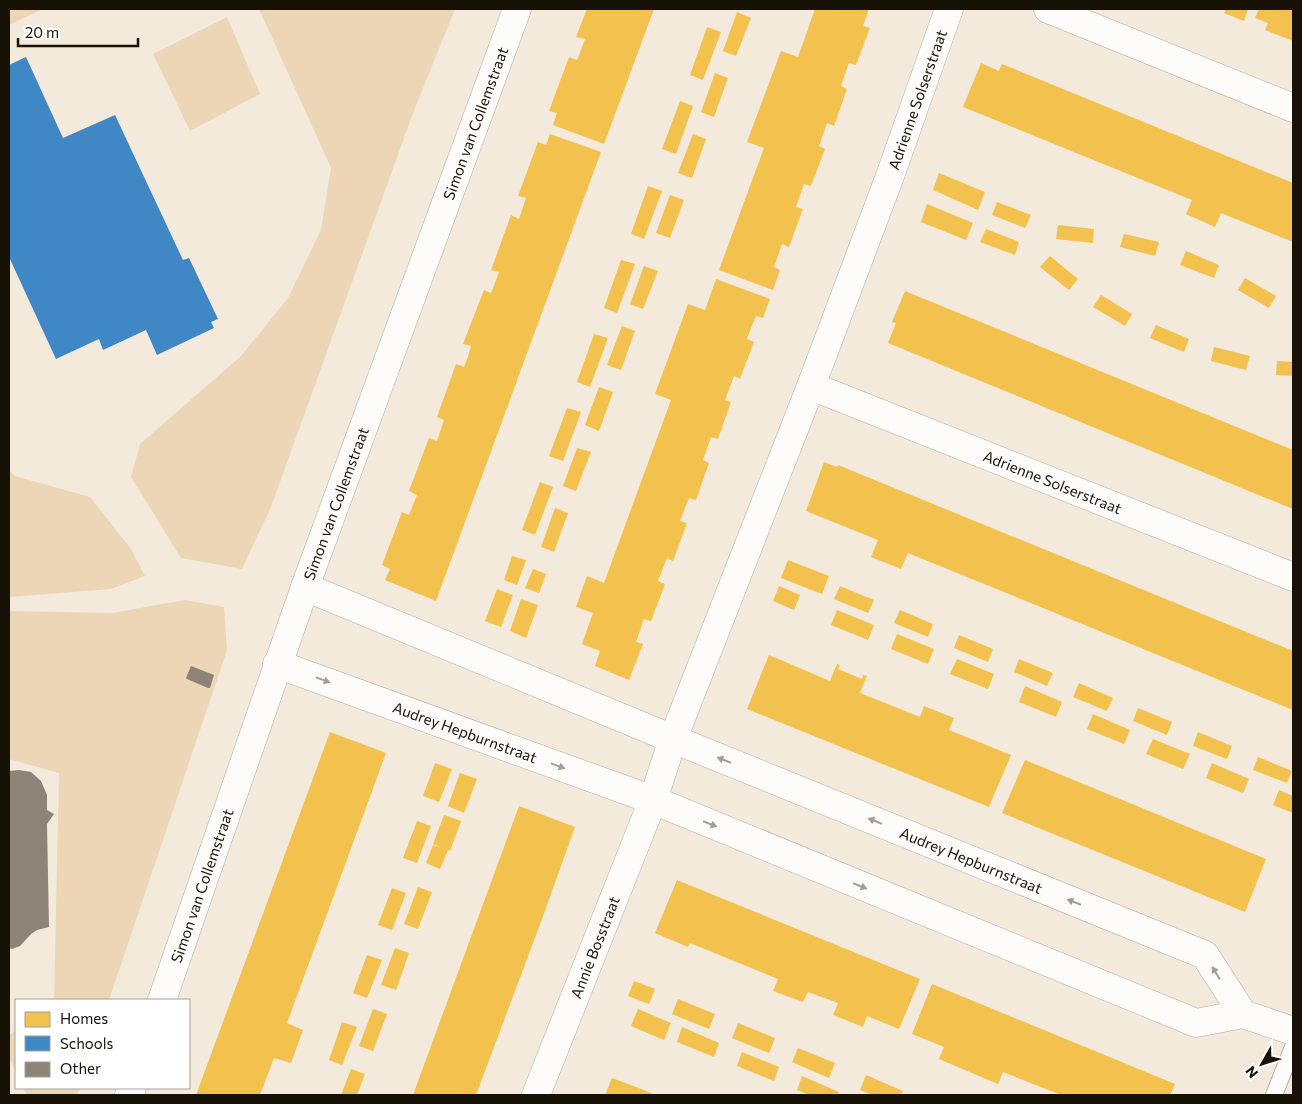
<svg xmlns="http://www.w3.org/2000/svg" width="1302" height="1104" viewBox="0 0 1302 1104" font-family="Commissioner,sans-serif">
	<rect width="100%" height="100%" fill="#f3eadc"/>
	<!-- green -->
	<g fill="#ecd6b6">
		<path d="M9,9h34l-34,16z"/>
		<path d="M259,9h196l-42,104 -142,394 -29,62 -61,-11 -50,-81 9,-33 101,-88 47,-58 33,-68 10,-62z"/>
		<path d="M227,17l33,77 -70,37 -37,-77z"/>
		<path d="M9,470l6,6 75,21 41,52 14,27 -34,13 -102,8z"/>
		<path d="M185,600l39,7 3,43 -118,350h-55l5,-227 -50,-14v-148l103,2z"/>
		<path d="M16,1030v43l-7,-16v-22z"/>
		<path d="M23,1088h57l-3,7h-50z"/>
	</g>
	<!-- homes -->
	<g fill="#f2c14e">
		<path d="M587,9h67l-50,135 -51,-19 4,-12 -8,-2 20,-54 8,3 4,-10 4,-11 -9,-2z"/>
		<path d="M815,9h54l-6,17 7,2 -14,37 -7,-2 -4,11 -4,12 6,3 -13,37 -7,-3 -4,12 -4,11 6,3 -14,37 -7,-2 -8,23 7,2 -14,38 -7,-3 -8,23 6,3 -7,20 -54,-20 45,-122 -17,-6 34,-91 17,6z"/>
		<path d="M1226,9h22l-4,12 -20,-8z"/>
		<path d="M1259,9h34v32l-28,-11 3,-7 -13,-5z"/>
		<path d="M737,12l14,6 -15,38 -13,-5z"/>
		<path d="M707,27l14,5 -18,48 -13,-5z"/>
		<path d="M981,63l18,8 3,-7 291,119v59l-72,-29 -6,14 -29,-13 6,-14 -229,-93z"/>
		<path d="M715,73l13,5 -14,39 -13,-5z"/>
		<path d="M680,101l13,5 -17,48 -14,-5z"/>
		<path d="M550,134l51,18 -165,449 -51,-21 5,-11 -8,-4 20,-53 7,3 8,-20 -8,-4 20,-53 8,3 7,-21 -7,-3 19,-53 8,3 4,-10 3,-11 -8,-2 21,-54 7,3 4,-10 4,-11 -8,-2 20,-55 8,4 7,-21 -8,-2 20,-54 8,3z"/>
		<path d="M693,134l13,5 -14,39 -14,-5z"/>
		<path d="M939,173l46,19 -7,18 -45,-20z"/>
		<path d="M648,186l14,5 -18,48 -13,-5z"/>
		<path d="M670,195l14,5 -14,38 -14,-5z"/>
		<path d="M997,202l34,13 -6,13 -33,-13z"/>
		<path d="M927,204l46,19 -7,17 -45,-18z"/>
		<path d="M1058,225l36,4 -1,14 -37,-4z"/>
		<path d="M986,229l33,13 -4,13 -35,-13z"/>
		<path d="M1124,234l35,8 -4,14 -35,-9z"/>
		<path d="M1186,251l33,14 -5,13 -34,-13z"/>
		<path d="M1050,256l28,23 -9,11 -29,-23z"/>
		<path d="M621,260l14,4 -18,49 -13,-5z"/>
		<path d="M644,266l14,5 -15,38 -13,-5z"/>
		<path d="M1245,278l31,18 -7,12 -31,-18z"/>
		<path d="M716,279l54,20 -7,19 -7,-2 -5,12 -4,11 7,3 -14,37 -6,-3 -9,24 6,2 -13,37 -7,-2 -8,23 6,3 -13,37 -7,-2 -9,23 7,2 -14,38 -6,-3 -9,23 7,3 -14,37 -7,-2 -8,23 7,2 -14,36 -34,-14 5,-15 -18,-7 11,-31 -17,-6 11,-31 17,7 67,-183 -16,-6 33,-90 17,6z"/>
		<path d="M905,291l388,159v59l-405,-166 8,-20 -4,-1z"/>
		<path d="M1101,295l31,19 -7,12 -32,-19z"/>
		<path d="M1156,325l33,14 -5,13 -34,-14z"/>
		<path d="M622,326l13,5 -14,39 -14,-5z"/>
		<path d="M594,334l14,4 -18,49 -13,-5z"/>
		<path d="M1214,347l36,9 -4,14 -35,-9z"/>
		<path d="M1277,361l16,1v14l-17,-1z"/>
		<path d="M599,387l14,5 -14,39 -14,-6z"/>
		<path d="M567,408l14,4 -18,49 -14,-5z"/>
		<path d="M577,448l14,4 -15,39 -13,-5z"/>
		<path d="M824,462l13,5 1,-2 61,25 394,161v59l-385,-157 -7,16 -30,-12 7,-17 -72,-29z"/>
		<path d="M540,482l13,5 -18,48 -13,-5z"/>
		<path d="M555,508l13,5 -14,39 -13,-5z"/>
		<path d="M512,556l14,4 -9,25 -13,-5z"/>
		<path d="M788,560l41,16 -7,18 -41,-16z"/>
		<path d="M533,569l13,5 -7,19 -14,-5z"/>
		<path d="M779,586l21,9 -6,15 -21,-9z"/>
		<path d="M840,586l34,14 -6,13 -34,-14z"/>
		<path d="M497,589l16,6 -12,32 -16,-6z"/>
		<path d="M521,599l17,6 -12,33 -16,-7z"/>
		<path d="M837,610l37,15 -6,15 -37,-15z"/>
		<path d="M900,610l33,14 -5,13 -34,-14z"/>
		<path d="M897,634l37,15 -6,15 -37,-15z"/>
		<path d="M959,635l34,14 -5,13 -34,-14z"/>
		<path d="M769,655l61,26 7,-17 3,1 -2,4 24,10 1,-4 4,1 -7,17 60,24 4,-11 30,12 -5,12 62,25 -22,52 -242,-98z"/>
		<path d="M957,659l37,15 -6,15 -38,-15z"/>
		<path d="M1019,659l34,14 -6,13 -33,-14z"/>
		<path d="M1079,683l34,15 -6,13 -34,-14z"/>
		<path d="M1025,686l37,16 -6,15 -37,-15z"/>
		<path d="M1138,708l34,14 -5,13 -34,-14z"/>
		<path d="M1093,714l37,16 -6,14 -37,-15z"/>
		<path d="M330,732l56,21 -99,270 16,7 -12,33 -17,-5 -14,37h-64z"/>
		<path d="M1198,732l34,14 -5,13 -34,-13z"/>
		<path d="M1153,739l37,15 -7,15 -37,-15z"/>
		<path d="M1258,757l34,14 -5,12 -34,-13z"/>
		<path d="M1025,760l241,99 -21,53 -243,-99z"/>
		<path d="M435,763l17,6 -13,33 -16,-6z"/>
		<path d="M1212,763l37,16 -6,14 -37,-15z"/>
		<path d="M460,773l17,6 -13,34 -16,-7z"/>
		<path d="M1279,790l14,6v17l-20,-8z"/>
		<path d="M519,806l56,21 -33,92 -66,176h-63z"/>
		<path d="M444,815l17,6 -11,30 -2,-1 -8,19 -14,-6 7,-18 9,3 -9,-4z"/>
		<path d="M417,821l14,5 -14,37 -14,-5z"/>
		<path d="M677,880l243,99 -21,50 -32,-13 -4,11 -30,-12 5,-12 -30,-11 -5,10 -30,-11 5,-12 -88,-36 -2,4 -33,-14z"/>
		<path d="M418,887l14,5 -14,37 -14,-5z"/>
		<path d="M392,888l14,5 -14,37 -14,-5z"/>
		<path d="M395,948l14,5 -13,37 -15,-5z"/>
		<path d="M367,955l15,5 -15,38 -14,-5z"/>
		<path d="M634,981l21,8 -6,15 -21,-8z"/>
		<path d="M932,984l243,100 -5,11h-109l-58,-23 -5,12 -59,-25 5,-12 -32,-13z"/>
		<path d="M678,999l37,15 -6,15 -37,-15z"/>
		<path d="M373,1009l14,5 -14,37 -14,-5z"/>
		<path d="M638,1009l33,14 -7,17 -33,-14z"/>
		<path d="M342,1022l15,5 -15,38 -13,-5z"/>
		<path d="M738,1023l37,15 -6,15 -37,-15z"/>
		<path d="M682,1027l37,16 -5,14 -37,-15z"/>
		<path d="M798,1048l37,15 -6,15 -37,-16z"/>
		<path d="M742,1052l37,15 -5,14 -37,-15z"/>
		<path d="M351,1069l14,5 -8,21h-16z"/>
		<path d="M866,1075l37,16 -2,4h-29l-12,-5z"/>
		<path d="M802,1076l37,16 -2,3h-28l-12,-5z"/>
		<path d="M612,1078l32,12 11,5h-50z"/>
	</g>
	<!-- schools -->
	<path fill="#3f88c5" d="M26,57l37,81 52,-23 68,145 6,-2 29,61 -7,3 3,6 -57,27 -11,-25 -43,20 -4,-11 -43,20 -47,-102v-192z"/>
	<!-- building -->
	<g fill="#8d8477">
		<path d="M191,666l23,9 -4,13h-2l-21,-9 -1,-1z"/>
		<path d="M19,770l12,2 10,9 6,14v15l7,4 -7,10 2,103 -12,3 -6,4 -11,12 -8,3 -3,-1v-177z"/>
	</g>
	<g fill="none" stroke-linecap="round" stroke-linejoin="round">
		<defs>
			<path id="service" d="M1274,1095l19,-48"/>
			<g id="minor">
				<path d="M1048,9l245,99"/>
				<path id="s1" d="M811,386l482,191"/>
				<path id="s2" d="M305,587l368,152 532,216 38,59"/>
				<path id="s3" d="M277,664l376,136 543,223 47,-9 50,17"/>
				<path id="s4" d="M162,1000l143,-413 212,-578"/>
				<path d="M129,1095l3,-7"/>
				<path id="s5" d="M536,1095l117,-295 20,-61 138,-353 79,-210 59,-167"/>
			</g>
		</defs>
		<!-- service casing -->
		<use href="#service" stroke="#b3aba0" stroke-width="18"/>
		<!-- minor casing -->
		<use href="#minor" stroke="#b3aba0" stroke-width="29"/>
		<!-- service -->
		<use href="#service" stroke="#fdfcfa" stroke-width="16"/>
		<!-- minor -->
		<use href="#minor" stroke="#fdfcfa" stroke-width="28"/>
	</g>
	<!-- one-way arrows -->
	<defs><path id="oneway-solid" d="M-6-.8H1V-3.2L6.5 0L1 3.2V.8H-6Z" transform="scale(1.25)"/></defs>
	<g fill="#a19e98">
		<use href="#oneway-solid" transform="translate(323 680) rotate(20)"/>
		<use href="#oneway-solid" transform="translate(724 760) rotate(-158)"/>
		<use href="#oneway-solid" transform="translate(558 766) rotate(20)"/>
		<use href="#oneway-solid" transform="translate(875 821) rotate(-158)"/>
		<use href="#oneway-solid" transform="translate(710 824) rotate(22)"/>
		<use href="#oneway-solid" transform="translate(860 886) rotate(22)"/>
		<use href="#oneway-solid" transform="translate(1074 902) rotate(-158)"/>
		<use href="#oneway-solid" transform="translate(1216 973) rotate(-122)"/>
	</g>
	<g text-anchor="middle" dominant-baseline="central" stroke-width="5" stroke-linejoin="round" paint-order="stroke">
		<!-- street labels -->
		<g font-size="15" fill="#181106" stroke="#fff">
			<text stroke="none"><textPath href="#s5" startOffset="1066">Adrienne Solserstraat</textPath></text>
			<text stroke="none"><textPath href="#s4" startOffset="931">Simon van Collemstraat</textPath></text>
			<text stroke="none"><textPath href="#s1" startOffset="260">Adrienne Solserstraat</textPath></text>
			<text stroke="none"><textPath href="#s4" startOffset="526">Simon van Collemstraat</textPath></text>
			<text stroke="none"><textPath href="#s3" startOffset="200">Audrey Hepburnstraat</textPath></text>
			<text stroke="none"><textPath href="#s2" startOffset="720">Audrey Hepburnstraat</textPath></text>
			<text stroke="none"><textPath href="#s4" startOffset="121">Simon van Collemstraat</textPath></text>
			<text stroke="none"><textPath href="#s5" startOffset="159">Annie Bosstraat</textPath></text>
		</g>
	</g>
	<!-- border -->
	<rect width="1302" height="1104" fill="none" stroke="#181106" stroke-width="20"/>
	<!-- legend -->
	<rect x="15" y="999" width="175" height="90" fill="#ffffff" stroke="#a3a09b"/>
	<rect x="25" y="1012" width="25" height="15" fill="#f2c14e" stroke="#a3a09b"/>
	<text x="60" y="1024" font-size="15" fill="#181106">Homes</text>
	<rect x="25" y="1036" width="25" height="15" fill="#3f88c5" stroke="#a3a09b"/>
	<text x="60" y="1049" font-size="15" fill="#181106">Schools</text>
	<rect x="25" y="1062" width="25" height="15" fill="#8d8477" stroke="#a3a09b"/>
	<text x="60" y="1074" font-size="15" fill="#181106">Other</text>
	<!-- north arrow -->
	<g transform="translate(1262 1064) rotate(231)" stroke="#ffffff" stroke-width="4" paint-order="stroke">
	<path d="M0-4L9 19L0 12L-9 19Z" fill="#181106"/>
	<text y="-8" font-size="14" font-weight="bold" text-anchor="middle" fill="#181106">N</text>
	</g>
	<!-- scale -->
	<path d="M18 38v8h120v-8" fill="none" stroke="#181106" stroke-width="2.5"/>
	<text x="25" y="38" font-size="15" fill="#181106" stroke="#ffffff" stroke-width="4" paint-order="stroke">20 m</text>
</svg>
